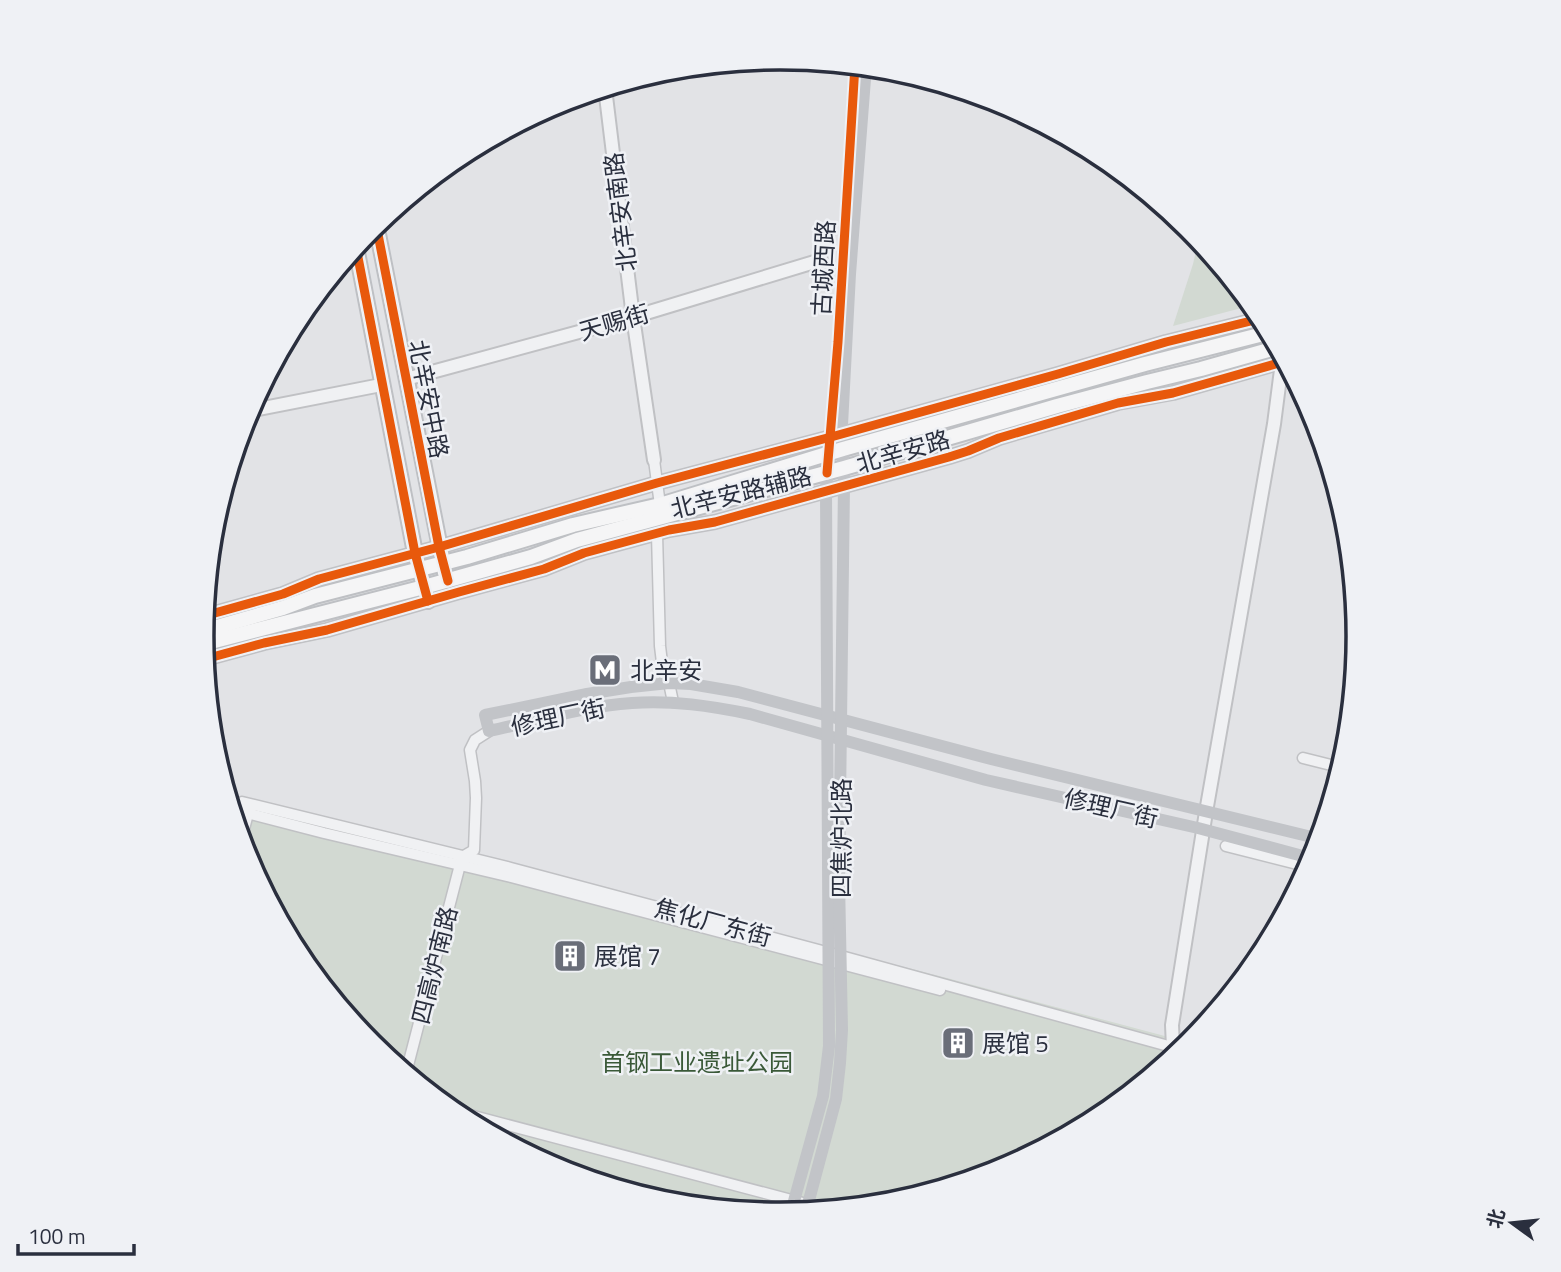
<svg xmlns="http://www.w3.org/2000/svg" width="1561" height="1272" viewBox="0 0 1561 1272" font-family="'Titillium Web','Noto Sans SC',sans-serif">
	<rect width="100%" height="100%" fill="#e2e3e6"/>
	<!-- green -->
	<g fill="#d2d9d2">
		<path d="M1199,238l54,67 -80,21 20,-62z"/>
		<path d="M234,795l709,182 248,66 -90,74 -100,53 -108,33 -113,11 -113,-11 -108,-33 -100,-53 -88,-72 -72,-88 -53,-100 -15,-51z"/>
	</g>
	<g fill="none" stroke-linecap="round" stroke-linejoin="round">
		<defs>
			<g id="minor">
				<path d="M654,460l6,45"/>
				<path d="M657,534l3,112 3,25 6,12 4,19"/>
				<path d="M1303,758l32,8 6,4"/>
				<path d="M239,811l85,22 187,44 429,113"/>
				<path d="M236,823l6,-21 269,66 330,88 342,94"/>
				<path d="M241,840l8,-30"/>
				<path d="M1226,846l83,21"/>
				<path d="M1171,1060l2,-13"/>
				<path d="M406,1073l56,-216 12,-7 2,-52 -1,-17 -5,-31 5,-10 14,-9"/>
				<path d="M451,1110l378,100"/>
			</g>
			<g id="tertiary">
				<path d="M605,88l28,229 21,143"/>
				<path d="M406,379l217,-59 198,-60"/>
				<path d="M248,411l133,-26"/>
				<path d="M204,616l79,-22 36,-15 120,-32 218,-64 174,-46 227,-63 108,-32 97,-24"/>
				<path d="M205,659l59,-16 63,-13 132,-38 85,-23 40,-16 85,-23 46,-8 234,-65 19,-6 31,-13 119,-35 55,-10 113,-32"/>
				<path d="M1173,1047l-1,-22 34,-213 68,-388 8,-62"/>
			</g>
			<g id="primary">
				<path d="M376,224l69,349"/>
				<path d="M356,247l59,306 13,48"/>
				<path d="M203,631l80,-23 32,-12 152,-39 106,-32 87,-20 183,-56 302,-85 126,-32"/>
				<path d="M203,644l221,-57 107,-30 46,-17 267,-72 213,-62 90,-24 54,-13 78,-22"/>
			</g>
		</defs>
		<!-- minor casing -->
		<use href="#minor" stroke="#c0c1c4" stroke-width="13"/>
		<!-- tertiary casing -->
		<use href="#tertiary" stroke="#c0c1c4" stroke-width="16"/>
		<!-- primary casing -->
		<use href="#primary" stroke="#bec0c4" stroke-width="18"/>
		<!-- minor -->
		<use href="#minor" stroke="#f0f1f3" stroke-width="10"/>
		<!-- tertiary -->
		<use href="#tertiary" stroke="#f0f1f3" stroke-width="12"/>
		<!-- secondary -->
		<g stroke="#c2c4c8" stroke-width="12">
			<path d="M842,278l13,-213"/>
			<path d="M1314,859l-116,-31 -212,-48 -236,-66c-39,-8 -78,-14 -118,-11 -48,3 -96,18 -143,28l-4,-16 102,-21 44,-7 38,-4 22,1 47,8 253,67 329,80"/>
			<path d="M794,1201l29,-105 6,-50 -3,-556 13,-156"/>
			<path d="M808,1204l28,-105 4,-36 2,-33 -3,-149 5,-396 -2,-60 8,-151 16,-208"/>
		</g>
		<!-- primary -->
		<use href="#primary" stroke="#f5f5f6" stroke-width="14"/>
		<defs>
			<g id="cycleway">
				<path d="M376,224l63,323 9,34"/>
				<path d="M356,247l59,306 13,48"/>
				<path d="M827,473l11,-131 17,-277"/>
				<path d="M204,616l79,-22 36,-15 120,-32 218,-64 174,-46 227,-63 108,-32 97,-24"/>
				<path d="M205,659l59,-16 63,-13 132,-38 85,-23 40,-16 85,-23 46,-8 234,-65 19,-6 31,-13 119,-35 55,-10 113,-32"/>
			</g>
		</defs>
		<!-- cycleway casing -->
		<use href="#cycleway" stroke="#eff1f5" stroke-width="13"/>
		<!-- cycleway -->
		<use href="#cycleway" stroke="#e8590c" stroke-width="9"/>
	</g>
	<!-- icons -->
	<defs>
		<symbol id="metro-square" viewBox="-11 -11 22 22"><rect x="-9" y="-9" width="18" height="18" rx="4" fill="#6a6e79" stroke="#eff1f5"/><path d="M-5.5 5V-5H-3L0 0L3-5H5.5V5H3V-.5L0 4L-3-.5V5Z" fill="#fff"/></symbol>
		<symbol id="building-square" viewBox="-11 -11 22 22"><rect x="-9" y="-9" width="18" height="18" rx="4" fill="#6a6e79" stroke="#eff1f5"/><path d="M-4-6H4V6H1V3H-1V6H-4ZM-2.5-4.3h1.7v1.8h-1.7ZM.8-4.3h1.7v1.8H.8ZM-2.5-1h1.7V.8h-1.7ZM.8-1h1.7V.8H.8Z" fill="#fff"/></symbol>
	</defs>
	<g fill-rule="evenodd">
		<use href="#metro-square" x="586" y="651" width="38" height="38"/>
		<use href="#building-square" x="551" y="937" width="38" height="38"/>
		<use href="#building-square" x="939" y="1024" width="38" height="38"/>
	</g>
	<g text-anchor="middle" dominant-baseline="central" stroke-width="5" stroke-linejoin="round" paint-order="stroke">
		<!-- street labels -->
		<g font-size="24" fill="#2a2f3e" stroke="#eff1f5">
			<text transform="translate(620 212) rotate(-97)">北辛安南路</text>
			<text transform="translate(823 268) rotate(-87)">古城西路</text>
			<text transform="translate(614 322) rotate(-16)">天赐街</text>
			<text transform="translate(429 399) rotate(79)">北辛安中路</text>
			<text transform="translate(903 451) rotate(-16)">北辛安路</text>
			<text transform="translate(741 492) rotate(-14)">北辛安路辅路</text>
			<text transform="translate(558 717) rotate(-12)">修理厂街</text>
			<text transform="translate(1111 808) rotate(13)">修理厂街</text>
			<text transform="translate(841 838) rotate(-90)">四焦炉北路</text>
			<text transform="translate(713 922) rotate(15)">焦化厂东街</text>
			<text transform="translate(434 965) rotate(-76)">四高炉南路</text>
		</g>
		<!-- poi labels -->
		<g font-size="24" fill="#2a2f3e" stroke="#eff1f5" text-anchor="start">
			<text x="630" y="670">北辛安</text>
			<text x="594" y="956">展馆 7</text>
			<text x="982" y="1043">展馆 5</text>
		</g>
		<!-- park labels -->
		<g font-size="24" fill="#3a5938" stroke="#eff1f5">
			<text x="697" y="1062">首钢工业遗址公园</text>
		</g>
	</g>
	<!-- crop -->
	<path d="M0 0H1561V1272H0ZM214 636a566 566 0 1 1 1132 0a566 566 0 1 1-1132 0Z" fill="#eff1f5" fill-rule="evenodd"/>
	<path fill="none" stroke="#2a2f3e" stroke-width="3.5" d="M214 636a566 566 0 1 1 1132 0a566 566 0 1 1-1132 0Z"/>
	<!-- north arrow -->
	<g transform="translate(1512 1223) rotate(285)" stroke="#eff1f5" stroke-width="5" paint-order="stroke">
	<path d="M0-5L12 26L0 18L-12 26Z" fill="#2a2f3e"/>
	<text y="-10" font-size="19" font-weight="bold" text-anchor="middle" fill="#2a2f3e">北</text>
	</g>
	<!-- scale -->
	<path d="M18 1244v10h116v-10" fill="none" stroke="#2a2f3e" stroke-width="3.5"/>
	<text x="28" y="1244" font-size="21" fill="#2a2f3e" stroke="#eff1f5" stroke-width="5" paint-order="stroke">100 m</text>
</svg>
